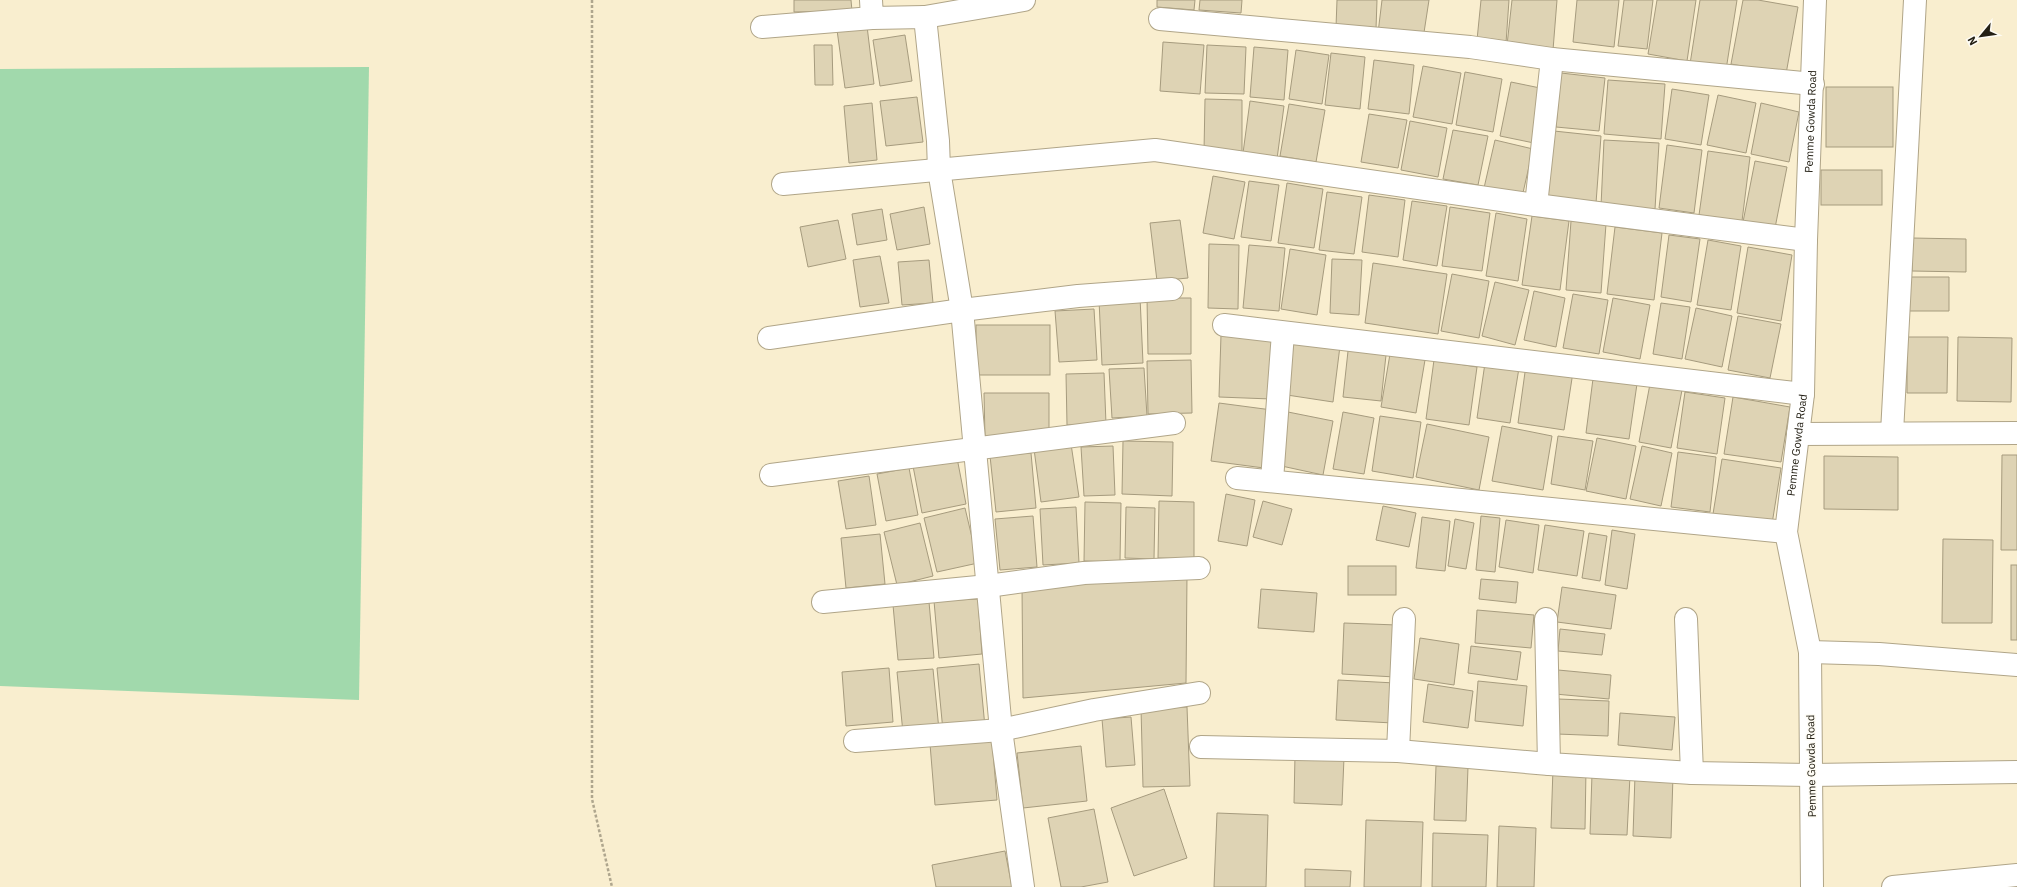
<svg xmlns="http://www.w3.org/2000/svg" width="2017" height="887" viewBox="0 0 2017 887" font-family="'IBM Plex Sans',sans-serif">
	<rect width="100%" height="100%" fill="#f9eecf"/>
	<!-- green -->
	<path fill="#a1d9ac" d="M369,67l-10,633 -359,-14v-617z"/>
	<!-- building -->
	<g fill="#ded3b4" stroke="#a69b7e">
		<path d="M794,0h57l1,11 -58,1z"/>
		<path d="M1157,0h38l-1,10 -37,-3z"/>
		<path d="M1200,0h42l-1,13 -42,-3z"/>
		<path d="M1337,0h40l-1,29 -40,-2z"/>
		<path d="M1382,0h47l-6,39 -45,-6z"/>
		<path d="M1481,0h28l-3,43 -29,-3z"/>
		<path d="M1512,0h45l-4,50 -46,-5z"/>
		<path d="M1577,0h42l-5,47 -41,-5z"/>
		<path d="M1624,0h29l-6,49 -29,-3z"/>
		<path d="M1657,0h39l-9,61 -39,-7z"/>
		<path d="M1700,0h37l-11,70 -36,-6z"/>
		<path d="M1743,0h15l40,7 -12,67 -55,-10z"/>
		<path d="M867,26l7,58 -29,4 -8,-58z"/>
		<path d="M905,35l7,46 -32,5 -7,-46z"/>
		<path d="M1163,42l41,3 -4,49 -40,-3z"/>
		<path d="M814,45h18l1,40h-18z"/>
		<path d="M1207,45l39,2 -2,47 -39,-1z"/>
		<path d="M1254,47l34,3 -4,50 -34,-3z"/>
		<path d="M1296,50l33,5 -7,49 -33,-5z"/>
		<path d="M1331,53l34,4 -5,52 -35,-4z"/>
		<path d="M1374,60l40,5 -5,49 -41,-5z"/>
		<path d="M1423,66l38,7 -9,51 -39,-7z"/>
		<path d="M1465,72l37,7 -9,53 -37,-7z"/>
		<path d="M1561,73l44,5 -6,53 -43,-4z"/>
		<path d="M1608,80l57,4 -4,55 -57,-5z"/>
		<path d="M1511,82l34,7 -11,54 -34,-7z"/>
		<rect x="1826" y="87" width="67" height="60"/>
		<path d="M1672,89l37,6 -8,50 -36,-6z"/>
		<path d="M1718,95l38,8 -10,50 -39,-8z"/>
		<path d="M917,97l6,45 -37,4 -6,-45z"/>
		<path d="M1205,99l37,1v52l-38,-1z"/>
		<path d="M1250,101l34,5 -7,53 -34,-6z"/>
		<path d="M872,103l5,57 -28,3 -5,-57z"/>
		<path d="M1761,103l38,9 -10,50 -38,-8z"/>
		<path d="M1289,104l36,6 -9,52 -36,-6z"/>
		<path d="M1369,114l38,6 -9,48 -37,-6z"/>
		<path d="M1410,121l37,7 -9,49 -37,-7z"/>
		<path d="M1453,130l35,6 -10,49 -35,-6z"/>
		<path d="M1554,131l47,5 -5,67 -48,-5z"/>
		<path d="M1495,140l38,9 -11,48 -38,-9z"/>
		<path d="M1604,140l55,3 -4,66 -54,-3z"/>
		<path d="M1667,145l35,5 -8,63 -35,-5z"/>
		<path d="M1708,151l42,6 -8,64 -43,-6z"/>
		<path d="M1755,161l32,6 -12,61 -32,-6z"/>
		<rect x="1821" y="170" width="61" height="35"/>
		<path d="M1213,176l32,6 -11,57 -31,-6z"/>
		<path d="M1249,181l30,4 -8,56 -30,-4z"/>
		<path d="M1287,183l36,6 -9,59 -36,-5z"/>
		<path d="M1327,192l35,5 -8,57 -35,-4z"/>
		<path d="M1369,195l36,5 -7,57 -36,-5z"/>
		<path d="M1412,201l35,5 -10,60 -34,-6z"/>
		<path d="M924,207l6,37 -33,6 -7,-36z"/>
		<path d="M1450,207l40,6 -8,58 -40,-5z"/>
		<path d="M882,209l5,31 -30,5 -5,-31z"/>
		<path d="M1496,213l31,6 -9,62 -32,-5z"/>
		<path d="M1532,216l37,5 -9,69 -38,-5z"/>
		<path d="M838,220l8,39 -38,8 -8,-40z"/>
		<path d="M1180,220l8,58 -31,3 -7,-58z"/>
		<path d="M1571,221l35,3 -5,69 -35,-3z"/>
		<path d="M1615,227l47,6 -8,67 -47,-6z"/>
		<path d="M1669,235l31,4 -9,63 -30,-5z"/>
		<path d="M1912,238l54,1v33l-54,-1z"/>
		<path d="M1708,240l33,6 -10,64 -34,-5z"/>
		<path d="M1209,244l30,1 -1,64 -30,-1z"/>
		<path d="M1249,245l36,3 -6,63 -36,-3z"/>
		<path d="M1748,247l44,8 -11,66 -44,-8z"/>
		<path d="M1290,249l36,6 -9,60 -36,-6z"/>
		<path d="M880,256l9,47 -29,4 -7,-47z"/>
		<path d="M1332,259l30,1 -3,55 -29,-2z"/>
		<path d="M929,260l4,43 -31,2 -4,-43z"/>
		<path d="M1373,263l74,11 -9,60 -73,-11z"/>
		<path d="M1452,274l37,7 -10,57 -38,-7z"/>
		<path d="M1907,277h42v34h-43z"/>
		<path d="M1495,282l34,8 -14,55 -33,-9z"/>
		<path d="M1534,291l31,7 -9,49 -32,-7z"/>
		<path d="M1573,294l35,6 -9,54 -36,-6z"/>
		<path d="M1140,297l3,66 -41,2 -3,-65z"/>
		<path d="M1147,298h44v56h-43z"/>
		<path d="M1613,298l37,7 -10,54 -37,-7z"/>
		<path d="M1661,303l29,4 -8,52 -29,-5z"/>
		<path d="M1696,308l36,8 -10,51 -37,-8z"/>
		<path d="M1094,309l3,51 -38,2 -4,-51z"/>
		<path d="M1738,316l43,8 -11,54 -42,-8z"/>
		<rect x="976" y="325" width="74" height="50"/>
		<path d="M1221,335l52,2 -2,62 -52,-2z"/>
		<path d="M1907,337h41l-1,56h-40z"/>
		<path d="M1958,337l54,1 -1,64 -54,-1z"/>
		<path d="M1294,340l46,6 -7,56 -46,-7z"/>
		<path d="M1349,342l38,4 -6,55 -38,-4z"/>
		<path d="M1390,354l35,6 -9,53 -35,-6z"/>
		<path d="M1191,360l1,53 -44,1 -1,-53z"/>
		<path d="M1434,360l43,7 -8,58 -43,-6z"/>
		<path d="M1485,363l34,5 -9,55 -33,-5z"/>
		<path d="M1526,365l47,7 -9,58 -46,-7z"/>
		<path d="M1144,368l3,48 -35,2 -3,-49z"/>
		<path d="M1594,371l44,6 -9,62 -43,-6z"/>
		<path d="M1104,373l2,51 -39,1 -1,-51z"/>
		<path d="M1650,384l32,6 -11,58 -32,-6z"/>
		<path d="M1685,392l40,6 -8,56 -40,-6z"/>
		<path d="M984,393h65v46h-64z"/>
		<path d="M1733,397l57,10 -9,55 -57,-8z"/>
		<path d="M1219,403l53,7 -8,58 -53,-7z"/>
		<path d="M1288,412l45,9 -10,54 -46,-10z"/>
		<path d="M1343,412l31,6 -10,56 -31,-5z"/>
		<path d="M1380,416l41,6 -8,56 -41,-7z"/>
		<path d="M1427,424l62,13 -10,53 -63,-13z"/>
		<path d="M1502,426l50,10 -9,54 -51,-9z"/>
		<path d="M1558,436l35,5 -8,49 -34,-6z"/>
		<path d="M1597,438l39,8 -10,53 -40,-8z"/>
		<path d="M1123,441l50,1 -1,54 -50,-2z"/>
		<path d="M1071,444l8,53 -38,5 -7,-53z"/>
		<path d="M1113,446l2,49 -31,1 -3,-49z"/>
		<path d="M1642,446l30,7 -11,53 -31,-7z"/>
		<path d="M1678,452l38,5 -6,55 -39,-5z"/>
		<path d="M1031,453l5,55 -40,4 -6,-56z"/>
		<path d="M2002,455h15v95h-16z"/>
		<path d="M1824,456l74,1v53l-74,-1z"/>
		<path d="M957,458l9,46 -44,9 -9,-47z"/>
		<path d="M1722,459l59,9 -9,56 -59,-10z"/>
		<path d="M909,468l9,47 -32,6 -9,-47z"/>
		<path d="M869,476l7,49 -30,4 -8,-48z"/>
		<path d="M1226,494l29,6 -8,46 -29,-5z"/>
		<path d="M1159,501l35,1v57l-36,-1z"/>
		<path d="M1263,501l29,8 -10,36 -29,-8z"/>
		<path d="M1085,502l36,1 -1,59 -36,-1z"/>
		<path d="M1383,506l33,7 -7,34 -33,-7z"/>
		<path d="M1076,507l3,56 -36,2 -3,-56z"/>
		<path d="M1126,507l29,1 -1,51 -29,-1z"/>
		<path d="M965,508l13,55 -41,9 -13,-54z"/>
		<path d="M1033,516l4,51 -37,3 -5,-51z"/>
		<path d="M1481,516l19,2 -5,54 -19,-2z"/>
		<path d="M1422,517l28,4 -5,50 -29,-3z"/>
		<path d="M1455,519l19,4 -8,46 -18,-3z"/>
		<path d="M1506,520l33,5 -6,48 -34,-6z"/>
		<path d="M920,523l13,53 -36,9 -13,-53z"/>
		<path d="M1545,525l39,6 -7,45 -39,-6z"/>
		<path d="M1612,530l23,4 -8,55 -22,-4z"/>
		<path d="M1589,533l18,3 -7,45 -18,-3z"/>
		<path d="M880,534l5,50 -39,4 -5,-50z"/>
		<path d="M1943,539l50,1 -1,83h-50z"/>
		<rect x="2011" y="565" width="6" height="75"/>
		<rect x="1348" y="566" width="48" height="29"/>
		<path d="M1187,575l-1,108 -163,15 -1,-110z"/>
		<path d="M1481,579l37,3 -2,21 -37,-4z"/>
		<path d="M1562,587l54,8 -5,34 -54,-7z"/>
		<path d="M1261,589l56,4 -3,39 -56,-4z"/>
		<path d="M978,599l4,55 -43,4 -5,-57z"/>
		<path d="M929,602l5,56 -36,2 -5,-55z"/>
		<path d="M1477,610l57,5 -3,33 -56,-5z"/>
		<path d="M1344,623l53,2 -2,52 -53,-3z"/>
		<path d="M1560,629l45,5 -3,21 -44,-4z"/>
		<path d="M1420,638l39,6 -5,41 -40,-6z"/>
		<path d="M1471,646l50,6 -4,28 -49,-7z"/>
		<path d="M979,664l6,63 -42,4 -6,-63z"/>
		<path d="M889,668l4,54 -47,4 -4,-54z"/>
		<path d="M933,669l6,61 -36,3 -6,-61z"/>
		<path d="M1558,670l53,5 -2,24 -54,-5z"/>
		<path d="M1338,680l57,3 -2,40 -57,-3z"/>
		<path d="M1478,681l49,5 -4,40 -48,-5z"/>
		<path d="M1428,684l45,7 -5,37 -45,-6z"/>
		<path d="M1558,699l51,2 -1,35 -51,-2z"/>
		<path d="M1187,707l3,79 -47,1 -2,-79z"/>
		<path d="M1620,713l55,4 -3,33 -54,-5z"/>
		<path d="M1131,717l4,48 -29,2 -4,-48z"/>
		<path d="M992,740l5,60 -62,5 -5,-61z"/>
		<path d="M1081,746l6,55 -64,7 -6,-55z"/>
		<path d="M1295,755l49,3 -2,47 -48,-2z"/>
		<path d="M1436,766l32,1 -2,54 -32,-1z"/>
		<path d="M1553,768l33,1 -1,60 -34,-1z"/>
		<path d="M1592,774l38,2 -3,59 -37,-1z"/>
		<path d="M1635,775l38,1 -2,62 -38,-2z"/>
		<path d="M1164,789l23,69 -53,18 -23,-68z"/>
		<path d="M1094,809l14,73 -27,5h-20l-13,-69z"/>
		<path d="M1217,813l51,2 -2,72h-52z"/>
		<path d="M1366,820l57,2 -2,65h-57z"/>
		<path d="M1499,826l37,2 -2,59h-37z"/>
		<path d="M1433,833l55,2 -2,52h-54z"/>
		<path d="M1005,851l7,36h-76l-4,-22z"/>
		<path d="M1305,869l46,2 -1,16h-45z"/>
	</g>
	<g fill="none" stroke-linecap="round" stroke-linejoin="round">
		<defs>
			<g id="minor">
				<path d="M871,0l1,18 53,-1 13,124 1,29 23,140 39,420 22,157"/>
				<path d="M925,17l99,-17"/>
				<path d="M1160,19l310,28 82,12 261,25"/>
				<path d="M762,27l110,-9"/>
				<path d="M783,184l372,-34 381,55 270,35"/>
				<path d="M1536,205l16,-146"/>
				<path d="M1224,325l579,69"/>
				<path d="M769,338l193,-28 116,-14 94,-7"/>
				<path d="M1892,433l23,-433"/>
				<path d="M1798,434l219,-1"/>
				<path d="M771,475l403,-52"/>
				<path d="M1237,478l549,54"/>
				<path d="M1272,480l11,-147"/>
				<path d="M823,602l165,-16 96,-13 115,-5"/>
				<path d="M1404,619l-6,132 151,13"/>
				<path d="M1546,619l3,145 143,9"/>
				<path d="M1686,619l6,154 119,2 206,-3"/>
				<path d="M1810,652l69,2 138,11"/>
				<path d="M855,741l146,-11 93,-20 105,-17"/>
				<path d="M1201,747l197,4"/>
				<path id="s1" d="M1812,887l-2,-235 -24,-120 17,-138 3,-154 9,-240"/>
				<path d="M1893,887l124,-12"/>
			</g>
		</defs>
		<!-- minor casing -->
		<use href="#minor" stroke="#b0a588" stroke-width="24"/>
		<!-- path -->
		<path stroke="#afa68e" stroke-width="2.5" stroke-dasharray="3 2" stroke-linecap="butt" d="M592,0v799l20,88"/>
		<!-- minor -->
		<use href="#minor" stroke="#fff" stroke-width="22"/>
	</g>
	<g text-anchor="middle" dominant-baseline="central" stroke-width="3" stroke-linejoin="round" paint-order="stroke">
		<!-- street labels -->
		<g font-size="11" fill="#242015" stroke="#fefcf5">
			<text stroke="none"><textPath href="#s1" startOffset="769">Pemme Gowda Road</textPath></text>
			<text stroke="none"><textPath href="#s1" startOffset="445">Pemme Gowda Road</textPath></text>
			<text transform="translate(1811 766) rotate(-91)">Pemme Gowda Road</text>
		</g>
	</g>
	<!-- north arrow -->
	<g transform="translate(1981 36) rotate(241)" stroke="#fefcf5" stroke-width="3" paint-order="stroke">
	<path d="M0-3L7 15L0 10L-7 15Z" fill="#242015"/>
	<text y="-6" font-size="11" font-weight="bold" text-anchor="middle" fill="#242015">N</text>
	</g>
</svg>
